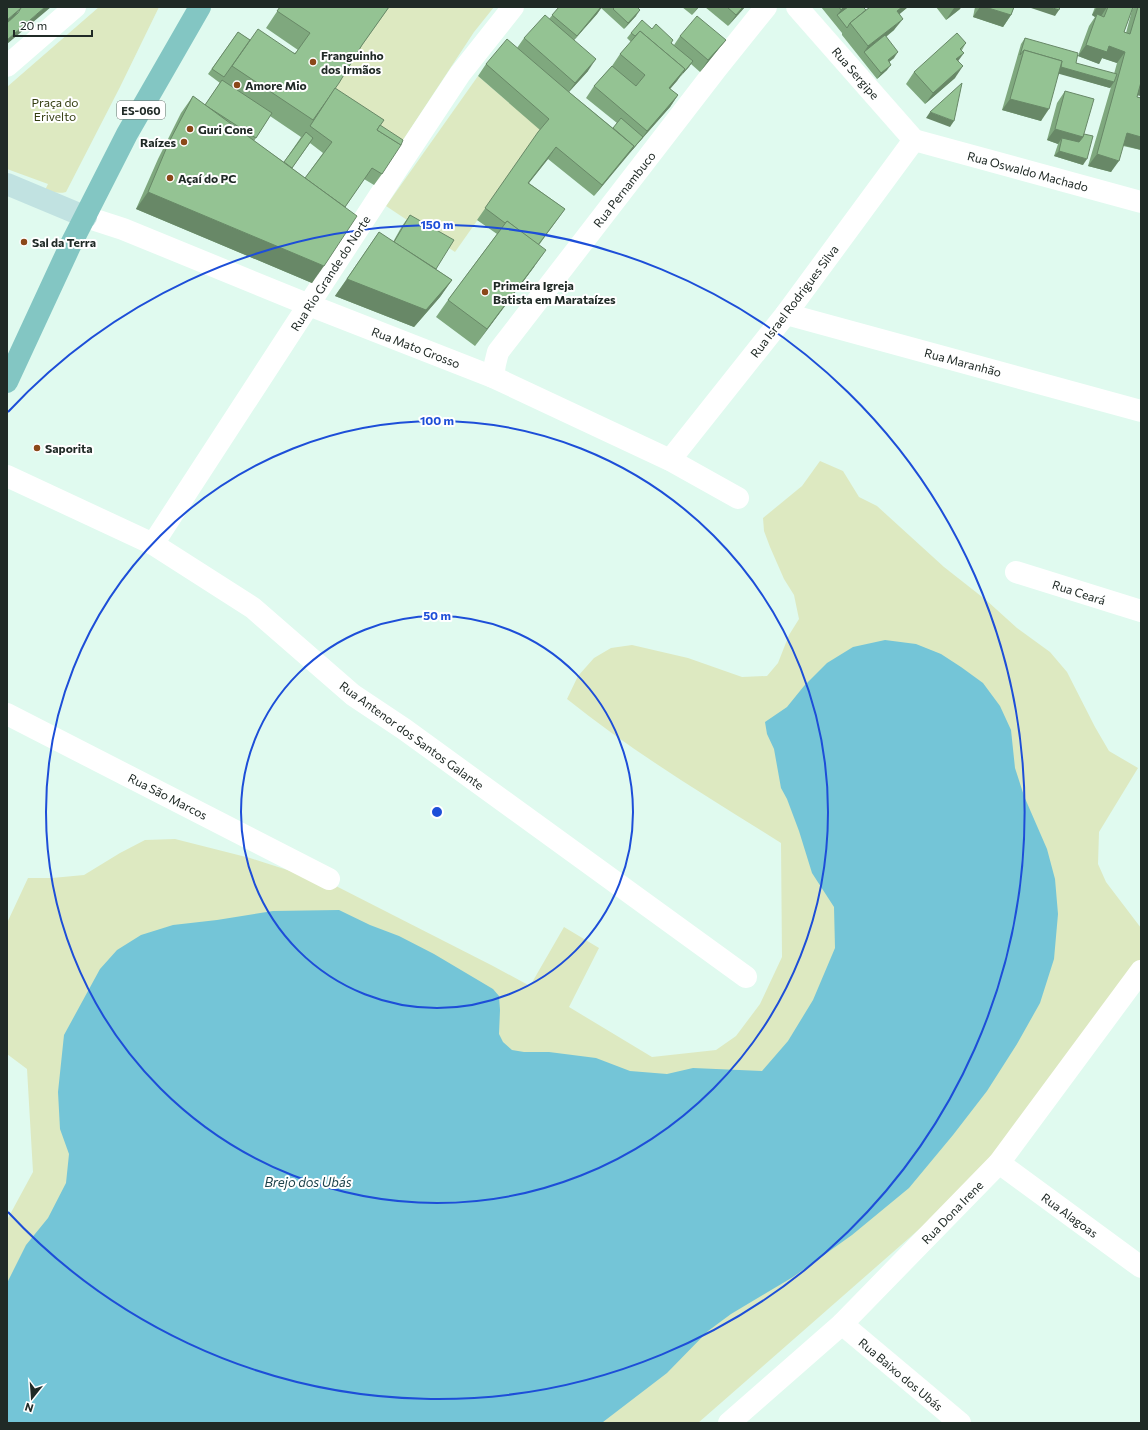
<svg xmlns="http://www.w3.org/2000/svg" width="1148" height="1430" viewBox="0 0 1148 1430" font-family="Commissioner,sans-serif">
	<rect width="100%" height="100%" fill="#e0faef"/>
	<!-- green -->
	<g fill="#dde9c1">
		<path d="M99,7h60l-39,80 -54,105c-7,2 -13,0 -21,-2l3,-6 -41,-15v-82z"/>
		<path d="M389,7h105l-20,25 -75,114 -72,-46 23,-38z"/>
		<path d="M478,76l63,54 -86,122 -69,-46z"/>
		<path d="M820,461l23,10 16,26 18,9 67,61 42,33 31,28 33,24 17,20 28,55 14,24 29,17 -39,64 -1,32 8,18 35,46v36l-160,211 -283,248h-691v-203l26,-48 -6,-103 -20,-15v-131l21,-45h24l32,-3 36,-22 25,-13 30,-1 75,19 84,27 159,81 37,20 34,-59 35,21 -30,59 83,50 64,-7 20,-14 24,-32 22,-47 -1,-114c-73,-46 -147,-90 -214,-144l11,-23 16,-18 17,-10 21,-3 56,13 54,19 25,-1 11,-13 11,-28 10,-16 -5,-24 -10,-16 -14,-32 -6,-16 -1,-13 39,-32z"/>
	</g>
	<!-- water -->
	<path fill="#74c5d7" d="M885,640l31,4 25,10 20,13 22,16 17,23 11,24 4,38 9,28 23,53 8,30 3,35 -4,45 -14,44 -23,41 -30,47 -34,44 -44,53 -57,47 -59,42 -62,37 -23,17 -41,42 -64,49 -596,1v-140l19,-38 22,-27 18,-35 3,-29 -9,-25 -2,-37 6,-57 36,-66 17,-19 24,-15 32,-10 44,-5 56,-9 66,-1 31,15 29,11 35,18 59,35 6,7 1,14 -1,24 4,8 9,8 12,2h25l47,6 34,13 37,3 26,-6 69,3 26,-30 25,-41 22,-52 -1,-41 -22,-34 -13,-42 -12,-32 -6,-11 -7,-39 -7,-15 -2,-12 22,-15 17,-21 23,-23 26,-16z"/>
	<g fill="none" stroke-linecap="round" stroke-linejoin="round">
		<!-- street -->
		<g stroke="#fff" stroke-width="22">
			<path d="M797,7l117,133"/>
			<path d="M7,66l68,-59"/>
			<path d="M914,140l227,62"/>
			<path d="M86,217l37,12 186,76 184,72 177,83 68,38"/>
			<path d="M786,314l355,97"/>
			<path d="M493,377l2,-13 3,-12 219,-284 49,-61"/>
			<path d="M670,460l116,-146 128,-174"/>
			<path d="M7,476l146,68 100,64 100,87 51,34 342,248"/>
			<path d="M153,544l242,-372 65,-98 53,-67"/>
			<path d="M1016,572l125,39"/>
			<path d="M7,714l322,165"/>
			<path d="M999,1163l142,104"/>
			<path d="M842,1324l118,99"/>
			<path d="M729,1423l113,-99 157,-161 142,-192"/>
		</g>
		<!-- secondary -->
		<path stroke="#c1e2e1" stroke-width="22" d="M7,184l79,33"/>
		<!-- primary -->
		<path stroke="#83c6c3" stroke-width="22" d="M7,382l63,-136 57,-112 73,-127"/>
	</g>
	<!-- wall -->
	<g fill="#7fa87e" fill-rule="evenodd">
		<path d="M280,7h109l-27,38 -27,43 45,37 2,49 -8,11 -10,-6 -19,28 -33,76 -176,-74 22,-50 23,-46 12,-17 12,9 15,-22 -12,-9 30,-42 12,8 45,13 3,-3 -32,-22zM270,116l31,21 -17,25 -30,-21zM310,143l13,10 -18,25 -13,-10z"/>
		<path d="M559,7h78l-1,9 -12,13 -23,-21 -4,6 -23,26 14,31 -19,21 44,36 4,-5 -31,-25 8,-12 18,-20 8,-12 11,-12 -4,-4 4,-5 21,-4 22,16 6,-9 46,4 -9,11 -17,21 -9,-8 -12,14 -9,11 8,6 -8,12 -44,50 -32,39 -46,-37 -19,24 36,26 -26,36 -5,22 -59,79 -39,-29 12,-17 49,-66 -20,-14 63,-90 -62,-54 8,-12 31,-16 7,-10 25,-19z"/>
		<path d="M682,7h17l-7,8z"/>
		<path d="M705,7h40l-17,19z"/>
		<path d="M821,7h42l3,3 4,-3h38l-9,7 -5,16 -8,7 8,21 -5,4 -2,8 -10,9 -35,-44v-2z"/>
		<path d="M936,7h25l-1,2 -14,11z"/>
		<path d="M975,7h39l-3,8 -8,12 -30,-10z"/>
		<path d="M1095,7h38l-9,25 2,1 6,-23 2,-3h7v89l-4,-1v2l4,1v52l-18,-4 -12,26 -23,-6 23,-79 -1,1 -51,-15 -18,48 -39,-11 19,-66 4,-6 51,25 38,11 3,-11 -15,-5 -3,6 -21,-8 11,-30 6,-9 -3,-2z"/>
		<path d="M966,43l-4,7 -4,11 -3,17 -30,26 -19,-20 8,-12z"/>
		<path d="M1065,91l19,43 -1,31 -29,-9 4,-12 -11,-4 10,-37z"/>
		<path d="M410,215l26,54 16,11 -12,17 -26,30 -79,-31 44,-64 14,10 9,-16z"/>
	</g>
	<!-- shaded-wall -->
	<g fill="#688867">
		<path d="M45,7h6l-44,37v-4z"/>
		<path d="M601,7h1l-5,7 -29,33 9,-11z"/>
		<path d="M698,7h1l-7,8z"/>
		<path d="M743,7h2l-17,19 8,-11z"/>
		<path d="M844,7h7l-14,8 4,-5z"/>
		<path d="M902,7h6l-19,16 8,-12z"/>
		<path d="M956,7h5l-1,2 -14,11 8,-12z"/>
		<path d="M980,7h5l26,8 -8,12 -30,-10z"/>
		<path d="M1028,7h22l9,3 -4,6z"/>
		<path d="M1097,7h10l-7,11 -3,-4 -2,3 -3,-2z"/>
		<path d="M21,8l-14,19v-7z"/>
		<path d="M640,10l-4,6 -12,13 4,-6z"/>
		<path d="M903,19l-9,11 -29,23 -1,-1 4,-6z"/>
		<path d="M726,40l-9,11 -17,21 8,-12z"/>
		<path d="M1086,45l23,1 16,6 -8,11 -15,-5 -3,6 -21,-8z"/>
		<path d="M898,52l-4,6 -10,8 4,-6z"/>
		<path d="M964,53l-8,11v-5z"/>
		<path d="M1022,56l92,26 -4,6 -90,-25z"/>
		<path d="M596,59l-8,12 -21,23 8,-11z"/>
		<path d="M693,61l-4,6 -10,11 4,-5z"/>
		<path d="M891,65l-4,5 -10,9 4,-6z"/>
		<path d="M963,66l-8,12 -30,26 8,-11z"/>
		<path d="M685,69l-8,12 -16,18 8,-11z"/>
		<path d="M1141,82v14l-8,-2z"/>
		<path d="M678,95l-8,12 -31,35 8,-11z"/>
		<path d="M1010,99l39,10 -8,12 -39,-11z"/>
		<path d="M930,112l24,9 -4,6 -24,-9z"/>
		<path d="M1055,129l28,8 -8,11 -13,-10 -4,6 -11,-4z"/>
		<path d="M1127,133l14,4v13l-22,-6z"/>
		<path d="M643,137l-4,5 -45,54 8,-11 32,-39z"/>
		<path d="M556,147l-8,12 -28,35 8,-11z"/>
		<path d="M1059,151l28,8 -4,6 -29,-9z"/>
		<path d="M1097,154l22,7 -8,11 -23,-6z"/>
		<path d="M148,192l176,74 -12,17 -176,-74z"/>
		<path d="M546,250l-12,17 -59,79 12,-17z"/>
		<path d="M347,279l105,1 -12,17 -26,30 -79,-31z"/>
	</g>
	<!-- building -->
	<g fill="#94c393" stroke="#688867">
		<path d="M7,7h14v1l-14,12z"/>
		<path d="M21,7h24l-38,33v-17l11,-10 3,-5z"/>
		<path d="M280,7h109l-27,38 -23,38 -26,37 -81,-54 26,-37 37,25 15,-21 -33,-22z"/>
		<path d="M559,7h42l-24,29 -25,-21z"/>
		<path d="M615,7h22l3,3 -12,13 -15,-14z"/>
		<path d="M727,7h16l-7,8z"/>
		<path d="M839,7h5l-3,3z"/>
		<path d="M848,7h15l3,3 -16,13 -3,5 -10,-13z"/>
		<path d="M870,7h32l-5,4 6,8 -35,27 -18,-23z"/>
		<path d="M985,7h29l-3,8z"/>
		<path d="M1050,7h10l-1,3z"/>
		<path d="M1108,7h25l-9,25 6,2 8,-27h3v75l-4,15 4,1v39l-14,-4 -8,28 -22,-7 28,-102 -16,-6 -2,6 -21,-7 11,-31 7,3z"/>
		<path d="M545,15l51,44 -21,24 -51,-45z"/>
		<path d="M697,16l29,24 -18,20 -28,-24z"/>
		<path d="M642,20l10,9 4,-5 17,16 -2,3 22,18 -10,12 2,-4 -45,-38 -5,5 -4,-3z"/>
		<path d="M640,31l45,38 -16,19 9,7 -31,36 -53,-45 18,-20 24,20 9,-11 -25,-21z"/>
		<path d="M238,32l12,8 -26,37 -12,-8z"/>
		<path d="M957,33l9,10 -6,6 4,4 -8,6 7,7 -30,27 -19,-21z"/>
		<path d="M885,35l13,17 -10,8 3,5 -10,8 -17,-21z"/>
		<path d="M1025,38l53,15 -2,10 41,11 -3,8 -53,-15 1,-6 -38,-11 -4,5z"/>
		<path d="M507,39l63,54 64,53 -32,39 -46,-38 -28,36 37,26 -27,36 -31,-24 -2,2 -20,-15 53,-76 11,-13 -63,-55z"/>
		<path d="M1024,50l38,11 -13,48 -39,-10z"/>
		<path d="M222,80l50,33 -16,25 -51,-33z"/>
		<path d="M962,83l-8,38 -24,-9z"/>
		<path d="M335,88l49,32 -7,10 24,15 -19,29 -10,-6 -27,39 -40,-29 27,-36 -22,-16z"/>
		<path d="M1065,91l29,8 -11,38 -28,-8z"/>
		<path d="M193,96l164,120 -33,50 -176,-74 21,-50z"/>
		<path d="M621,118l22,19 -13,15 4,-6 -21,-18z"/>
		<path d="M380,125l23,15 -2,5 -24,-15z"/>
		<path d="M306,132l7,6 -21,30 -8,-6z"/>
		<path d="M1084,134l9,2 -6,23 -28,-8 3,-13 17,4 4,-5z"/>
		<path d="M410,215l44,25 -18,29 -42,-27z"/>
		<path d="M507,221l39,29 -59,79 -39,-29z"/>
		<path d="M379,232l73,48 -26,30 -79,-31z"/>
	</g>
	<!-- distance rings -->
	<g fill="none" stroke="#1d4ed8" stroke-width="2">
		<circle cx="437" cy="812" r="196"/>
		<circle cx="437" cy="812" r="391"/>
		<path d="M8 412A587 587 0 1 1 8 1212"/>
	</g>
	<!-- markers -->
	<g fill="#8b4819" stroke="#fff" stroke-width="1.5">
		<circle cx="313" cy="62" r="4"/>
		<circle cx="237" cy="85" r="4"/>
		<circle cx="190" cy="129" r="4"/>
		<circle cx="184" cy="142" r="4"/>
		<circle cx="170" cy="178" r="4"/>
		<circle cx="24" cy="242" r="4"/>
		<circle cx="485" cy="292" r="4"/>
		<circle cx="37" cy="448" r="4"/>
	</g>
	<g text-anchor="middle" dominant-baseline="central" stroke-width="4" stroke-linejoin="round" paint-order="stroke">
		<!-- shield labels -->
		<rect fill="#fff" stroke="#636a67" stroke-width="1" x="117" y="101" width="48" height="18" rx="3"/>
		<g font-size="11" font-weight="bold" fill="#202a26">
			<text x="141" y="110">ES-060</text>
		</g>
		<!-- poi labels -->
		<g font-size="12" font-weight="bold" fill="#202a26" stroke="#fff" text-anchor="start">
			<text x="321" y="55">Franguinho<tspan x="321" dy="14">dos Irmãos</tspan></text>
			<text x="245" y="85">Amore Mio</text>
			<text x="198" y="129">Guri Cone</text>
			<text x="176" y="142" text-anchor="end">Raízes</text>
			<text x="178" y="178">Açaí do PC</text>
			<text x="32" y="242">Sal da Terra</text>
			<text x="493" y="285">Primeira Igreja<tspan x="493" dy="14">Batista em Marataízes</tspan></text>
			<text x="45" y="448">Saporita</text>
		</g>
		<!-- street labels -->
		<g font-size="12" fill="#202a26" stroke="#fff">
			<text transform="translate(856 73) rotate(49)">Rua Sergipe</text>
			<text transform="translate(1028 171) rotate(15)">Rua Oswaldo Machado</text>
			<text transform="translate(624 189) rotate(-52)">Rua Pernambuco</text>
			<text transform="translate(330 273) rotate(-57)">Rua Rio Grande do Norte</text>
			<text transform="translate(794 301) rotate(-53)">Rua Israel Rodrigues Silva</text>
			<text transform="translate(416 347) rotate(21)">Rua Mato Grosso</text>
			<text transform="translate(963 362) rotate(15)">Rua Maranhão</text>
			<text transform="translate(1079 592) rotate(18)">Rua Ceará</text>
			<text transform="translate(412 735) rotate(36)">Rua Antenor dos Santos Galante</text>
			<text transform="translate(168 796) rotate(27)">Rua São Marcos</text>
			<text transform="translate(952 1212) rotate(-46)">Rua Dona Irene</text>
			<text transform="translate(1070 1215) rotate(36)">Rua Alagoas</text>
			<text transform="translate(901 1374) rotate(40)">Rua Baixo dos Ubás</text>
		</g>
		<!-- park labels -->
		<g font-size="12" fill="#333d10" stroke="#fff">
			<text x="55" y="102">Praça do<tspan x="55" dy="14">Erivelto</tspan></text>
		</g>
		<!-- water labels -->
		<g font-size="13" font-style="italic" fill="#1e444c" stroke="#fff">
			<text x="308" y="1182">Brejo dos Ubás</text>
		</g>
	</g>
	<circle cx="437" cy="812" r="6" fill="#1d4ed8" stroke="#fff" stroke-width="2"/>
	<g font-size="12" text-anchor="middle" font-weight="bold" fill="#1d4ed8" stroke="#fff" stroke-width="4" stroke-linejoin="round" paint-order="stroke">
		<text x="437" y="229">150 m</text>
		<text x="437" y="425">100 m</text>
		<text x="437" y="620">50 m</text>
	</g>
	<!-- border -->
	<rect width="1148" height="1430" fill="none" stroke="#202a26" stroke-width="16"/>
	<!-- north arrow -->
	<g transform="translate(32 1398) rotate(197)" stroke="#ffffff" stroke-width="3" paint-order="stroke">
	<path d="M0-3L7 15L0 10L-7 15Z" fill="#202a26"/>
	<text y="-6" font-size="11" font-weight="bold" text-anchor="middle" fill="#202a26">N</text>
	</g>
	<!-- scale -->
	<path d="M14 30v6h78v-6" fill="none" stroke="#202a26" stroke-width="2"/>
	<text x="20" y="30" font-size="12" fill="#202a26" stroke="#ffffff" stroke-width="3" paint-order="stroke">20 m</text>
</svg>
